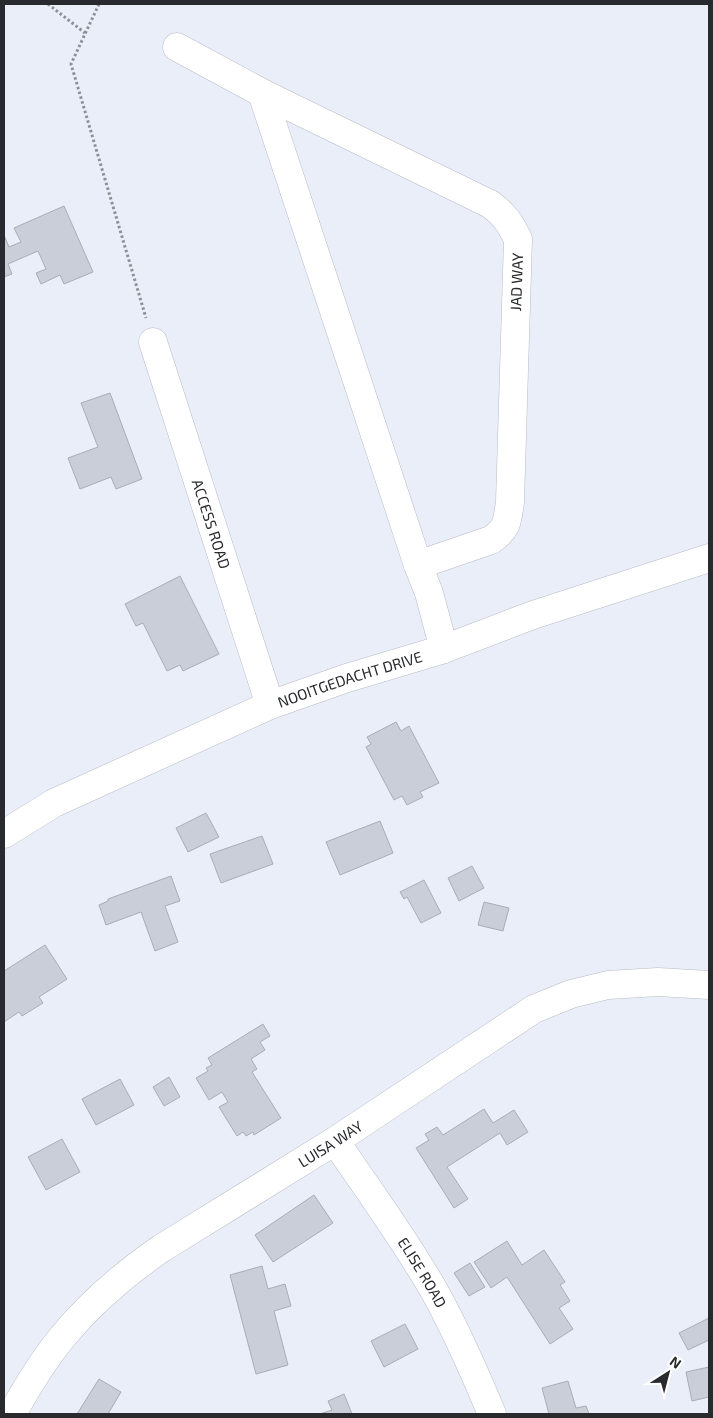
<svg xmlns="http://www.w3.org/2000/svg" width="713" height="1418" viewBox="0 0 713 1418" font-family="'Exo 2',sans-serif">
	<rect width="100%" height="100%" fill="#eaeef9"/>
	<!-- building -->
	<g fill="#c9ced8" stroke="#a8adb7">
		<path d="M64,206l29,66 -29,12 -4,-9 -19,9 -5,-11 10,-4 -8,-18 -30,13 4,10 -8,3v-42l5,12 12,-5 -7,-14z"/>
		<path d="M110,393l32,86 -26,10 -5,-12 -31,12 -12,-31 30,-11 -17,-44z"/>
		<path d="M180,576l39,78 -36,17 -3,-6 -13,6 -24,-48 -7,3 -11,-22z"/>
		<path d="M396,722l5,9 8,-5 30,57 -19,9 3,5 -16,8 -5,-9 -8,4 -28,-53 5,-3 -4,-7z"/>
		<path d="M206,813l13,24 -31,15 -12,-24z"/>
		<path d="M380,821l13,32 -53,22 -14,-33z"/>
		<path d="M262,836l11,28 -52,19 -11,-29z"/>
		<path d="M472,866l12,22 -25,13 -11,-23z"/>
		<path d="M171,876l9,25 -15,5 13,36 -23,9 -14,-39 -35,13 -7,-20 9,-4v-2z"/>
		<path d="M424,880l17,33 -20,10 -14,-26 -3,2 -4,-7z"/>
		<path d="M484,902l25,6 -6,23 -25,-6z"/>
		<path d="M45,945l22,34 -28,18 4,6 -21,13 -3,-4 -15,10v-51z"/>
		<path d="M263,1024l7,12 -10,6 5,8 -14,9 6,10 -5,3 29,46 -27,17 -1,-3 -7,4 -3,-4 -6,4 -18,-29 9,-5 -6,-10 -13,8 -13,-22 12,-7 -2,-3 6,-3 -4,-7z"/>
		<path d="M169,1077l11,20 -16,9 -11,-19z"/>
		<path d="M120,1079l14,26 -38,20 -14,-26z"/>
		<path d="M484,1109l9,14 21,-13 14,22 -21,13 -7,-12 -53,34 21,32 -14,9 -38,-60 13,-8 -4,-6 12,-7 6,8z"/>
		<path d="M62,1139l18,33 -34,18 -18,-33z"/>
		<path d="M314,1195l19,28 -60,39 -18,-27z"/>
		<path d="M507,1241l15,24 22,-15 21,32 -5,3 10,16 -11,7 14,21 -23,15 -43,-67 -16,11 -17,-26z"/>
		<path d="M470,1263l15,24 -16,9 -15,-23z"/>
		<path d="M262,1266l6,23 17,-5 6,22 -17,5 14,54 -32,9 -26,-99z"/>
		<path d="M709,1318v22l-21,10 -9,-17z"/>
		<path d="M405,1324l13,25 -34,18 -13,-26z"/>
		<path d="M709,1367v30l-17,4 -6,-29z"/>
		<path d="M99,1379l22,13 -13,22h-31z"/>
		<path d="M568,1381l8,27 10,-2 3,8h-40l-7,-26z"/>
		<path d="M344,1394l8,20h-32l12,-4 -4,-9z"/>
	</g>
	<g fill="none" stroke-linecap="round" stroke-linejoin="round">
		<defs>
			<g id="minor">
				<path d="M177,47l85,46 228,111c15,11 20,19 28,35l-8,263c-3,20 -2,26 -19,38l-73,25"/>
				<path d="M262,93l156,472 11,28 15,56"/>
				<path id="s1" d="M153,342l117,363"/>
				<path id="s2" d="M4,834l50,-31 216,-98 77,-27 97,-29 89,-34 176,-57"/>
				<path id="s3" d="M335,1141c33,48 68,96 97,146 23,40 42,84 60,127"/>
				<path id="s4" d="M12,1414c14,-25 29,-51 48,-74 29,-36 64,-66 102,-92l173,-107 199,-132 37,-15 37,-9 50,-3 51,3"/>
			</g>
		</defs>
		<!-- minor casing -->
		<use href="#minor" stroke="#b8bcc6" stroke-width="29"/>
		<!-- path -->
		<g stroke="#8d9097" stroke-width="3" stroke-dasharray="2.5 2.5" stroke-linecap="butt">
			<path d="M48,4l37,29"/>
			<path d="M99,4l-28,60 75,254"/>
		</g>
		<!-- minor -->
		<use href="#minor" stroke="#fff" stroke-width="28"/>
	</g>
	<g text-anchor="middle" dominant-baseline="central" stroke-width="4.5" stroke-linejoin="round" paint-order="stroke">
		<!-- street labels -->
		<g font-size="15" fill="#292a2e" stroke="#fff">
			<text transform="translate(516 282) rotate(-88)">JAD WAY</text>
			<text stroke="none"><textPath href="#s1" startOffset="191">ACCESS ROAD</textPath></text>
			<text stroke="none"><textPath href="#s2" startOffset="380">NOOITGEDACHT DRIVE</textPath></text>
			<text stroke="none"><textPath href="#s4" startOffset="424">LUISA WAY</textPath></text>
			<text stroke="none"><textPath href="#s3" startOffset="158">ELISE ROAD</textPath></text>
		</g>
	</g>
	<!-- border -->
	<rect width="713" height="1418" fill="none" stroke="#292a2e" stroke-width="10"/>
	<!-- north arrow -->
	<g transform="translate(668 1373) rotate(36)" stroke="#ffffff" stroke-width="4" paint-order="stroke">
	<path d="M0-4L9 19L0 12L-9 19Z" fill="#292a2e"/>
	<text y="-8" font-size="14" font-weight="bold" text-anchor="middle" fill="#292a2e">N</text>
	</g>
</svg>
